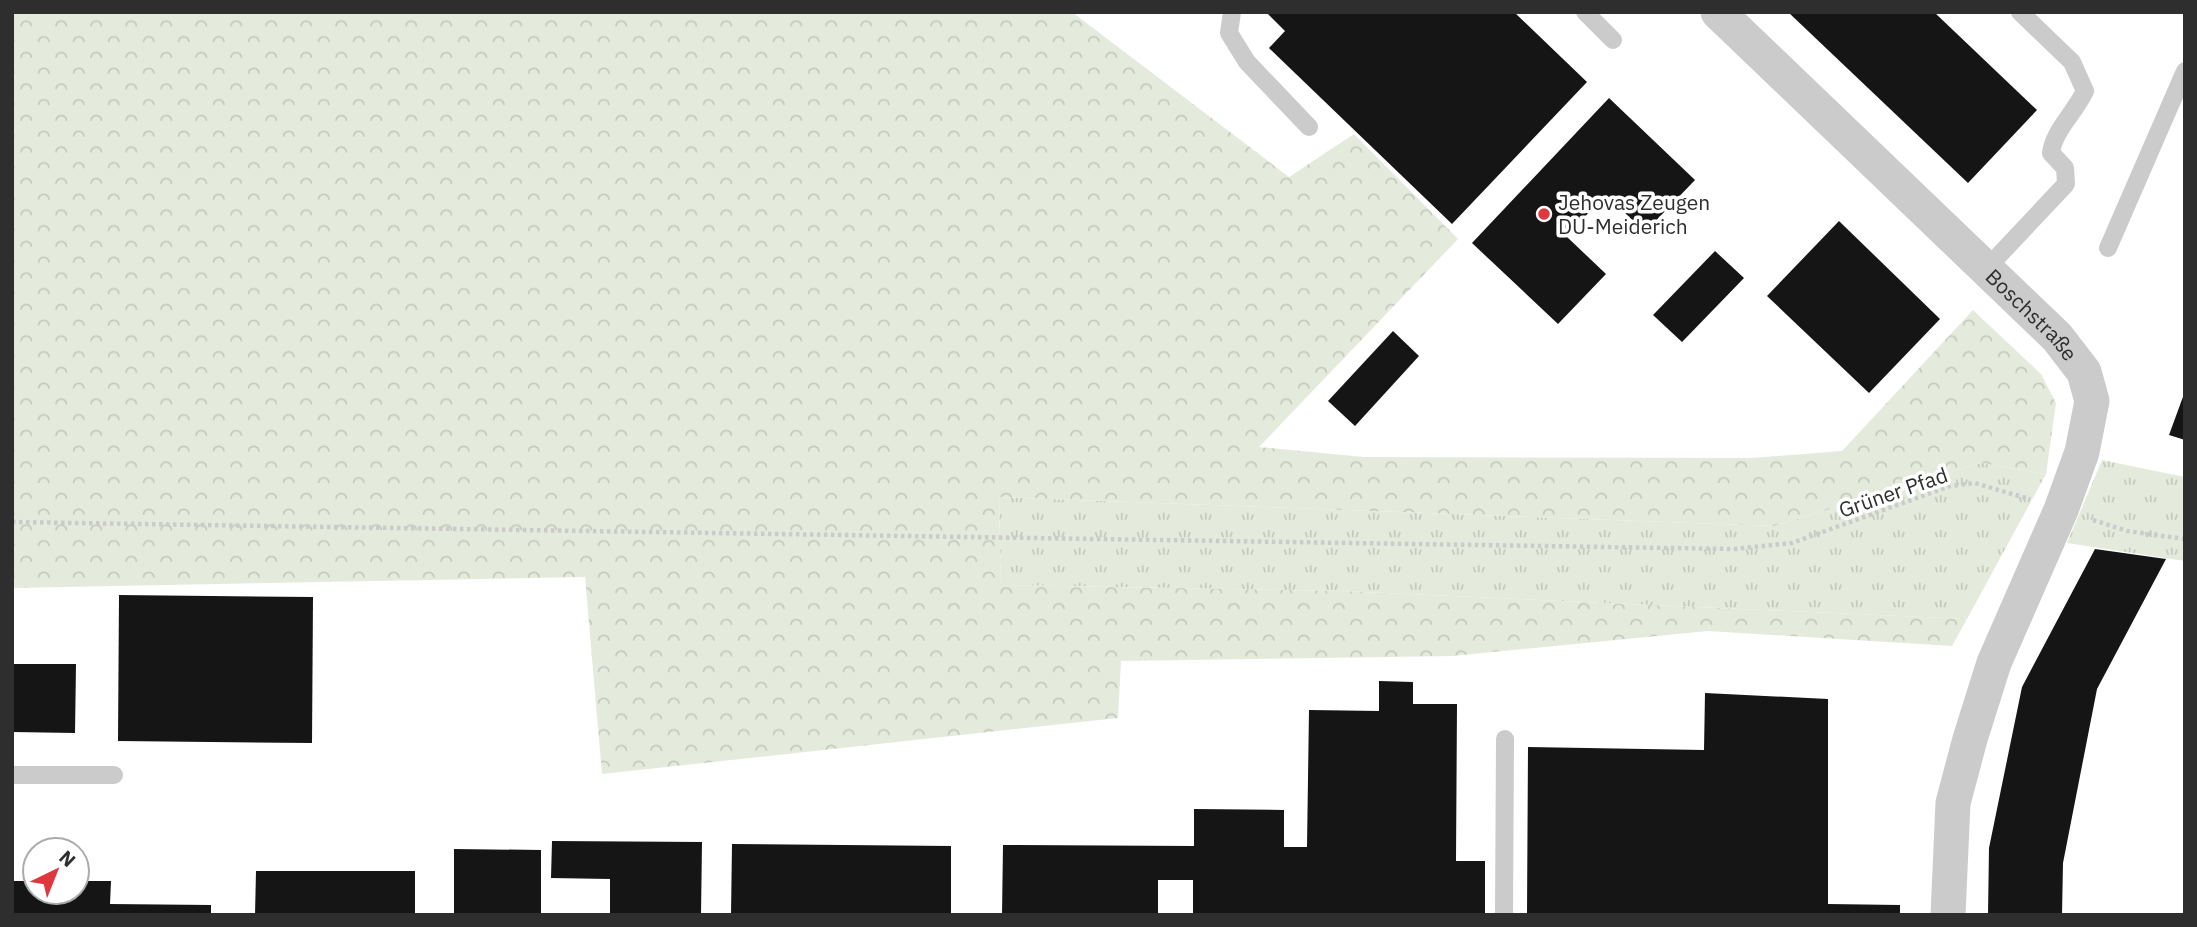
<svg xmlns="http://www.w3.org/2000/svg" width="2197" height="927" viewBox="0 0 2197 927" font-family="'IBM Plex Sans',sans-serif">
	<defs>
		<pattern id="grass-tufts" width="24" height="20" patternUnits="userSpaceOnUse" patternTransform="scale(1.75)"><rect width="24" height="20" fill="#e4ebdc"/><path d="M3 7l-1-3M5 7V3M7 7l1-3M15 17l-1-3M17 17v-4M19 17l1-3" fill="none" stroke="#c4cabd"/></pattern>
		<pattern id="forest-crowns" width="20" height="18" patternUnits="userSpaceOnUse" patternTransform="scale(1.75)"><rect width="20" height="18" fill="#e4ebdc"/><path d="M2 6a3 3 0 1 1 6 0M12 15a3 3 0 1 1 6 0" fill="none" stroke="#c4cabd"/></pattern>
	</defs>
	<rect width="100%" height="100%" fill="#fff"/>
	<!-- grass -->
	<g fill="url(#grass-tufts)">
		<path d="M2102,460l83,17v84l-118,-18z"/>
		<path d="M1981,463l65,11 -79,145 -626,-28 -340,-6 -2,-88 775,29z"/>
	</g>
	<!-- forest -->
	<path fill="url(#forest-crowns)" d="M12,12h1060l217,165 65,-43 104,105 -199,208 105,10 387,1 91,-7 131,-141 68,64 15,29 -10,71 -65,-11 -207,63 -775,-29 2,88 340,6 626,28 -15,27 -244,-15 -256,25 -331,5 -3,57 -516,56 -17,-197 -573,11z"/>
	<!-- building -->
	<g fill="#151515">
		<path d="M1266,12h248l73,70 -135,142 -183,-176 16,-17z"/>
		<path d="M1788,12h146l103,98 -69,73z"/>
		<path d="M1609,98l86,82 -50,52 -39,-37 -40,41 40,38 -48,50 -86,-81z"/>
		<path d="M1839,221l101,98 -71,74 -102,-97z"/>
		<path d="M1715,251l29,27 -62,64 -29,-27z"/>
		<path d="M1393,331l26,25 -64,70 -27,-25z"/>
		<path d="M2184,394h1v46l-16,-5z"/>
		<path d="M2095,549l71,10 -69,130 -34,174 -1,52h-74l1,-67 33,-161z"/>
		<path d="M119,595l194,2 -1,146 -194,-2z"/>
		<path d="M12,664h64l-1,69 -63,-1z"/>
		<path d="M1379,681l34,1v22h44l-1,157h29v54h-292v-35h-35v35h-156l1,-70 191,1v-37l90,1v37h23l2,-137 70,1z"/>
		<path d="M1705,693l123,6v205l72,1v10h-373l1,-168 176,3z"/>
		<path d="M552,841l150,1 -1,73h-91v-36l-59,-1z"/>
		<path d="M732,844l219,2v69h-220z"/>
		<path d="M454,849l87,1v65h-87z"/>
		<path d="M256,871h159v44h-160z"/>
		<path d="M12,881h23v11h42v-11h34l-1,23 101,1v10h-199z"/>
	</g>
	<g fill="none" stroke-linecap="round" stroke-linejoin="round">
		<!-- path -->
		<g stroke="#cbcbcb" stroke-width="4.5" stroke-dasharray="3.5 3.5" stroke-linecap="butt">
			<path d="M2093,520l34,11 58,8"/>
			<path d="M12,522l1722,27 58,-6 158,-57 25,-3 54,16"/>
		</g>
		<!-- service -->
		<g stroke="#cbcbcb" stroke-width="18">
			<path d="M1232,12l-3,21 18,29 62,65"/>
			<path d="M1585,12l28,28"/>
			<path d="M2108,248l77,-177"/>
			<path d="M1987,268l79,-84 -1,-16 -14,-15c3,-23 23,-39 34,-62l-13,-29 -52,-50"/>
			<path d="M12,775h102"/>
			<path d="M1504,915l1,-176"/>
		</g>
		<!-- minor -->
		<path stroke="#cbcbcb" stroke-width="35" id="s1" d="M1718,12l339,325 27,35 8,29 -10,51 -21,58 -67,153 -24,76 -17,64 -5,112"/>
	</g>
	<!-- markers -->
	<circle fill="#de373e" stroke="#fff" stroke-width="2.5" cx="1544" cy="214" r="7"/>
	<g text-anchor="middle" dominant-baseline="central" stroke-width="7" stroke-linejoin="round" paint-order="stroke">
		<!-- poi labels -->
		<g font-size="21" fill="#2e2e2e" stroke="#fff" text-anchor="start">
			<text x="1558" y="202">Jehovas Zeugen<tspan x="1558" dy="24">DU-Meiderich</tspan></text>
		</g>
		<!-- street labels -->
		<g font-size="21" fill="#2e2e2e" stroke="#fff">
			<text stroke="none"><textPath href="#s1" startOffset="436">Boschstraße</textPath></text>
			<text transform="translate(1893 492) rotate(-19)">Grüner Pfad</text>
		</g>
	</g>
	<!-- border -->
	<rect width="2197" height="927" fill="none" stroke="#2e2e2e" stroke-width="28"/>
	<!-- north arrow -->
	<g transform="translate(56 871) rotate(43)"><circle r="33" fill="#ffffff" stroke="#ababab" stroke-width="2"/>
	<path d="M0-5L12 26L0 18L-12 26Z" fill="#de373e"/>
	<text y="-10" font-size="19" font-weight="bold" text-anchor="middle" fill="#2e2e2e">N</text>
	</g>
</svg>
